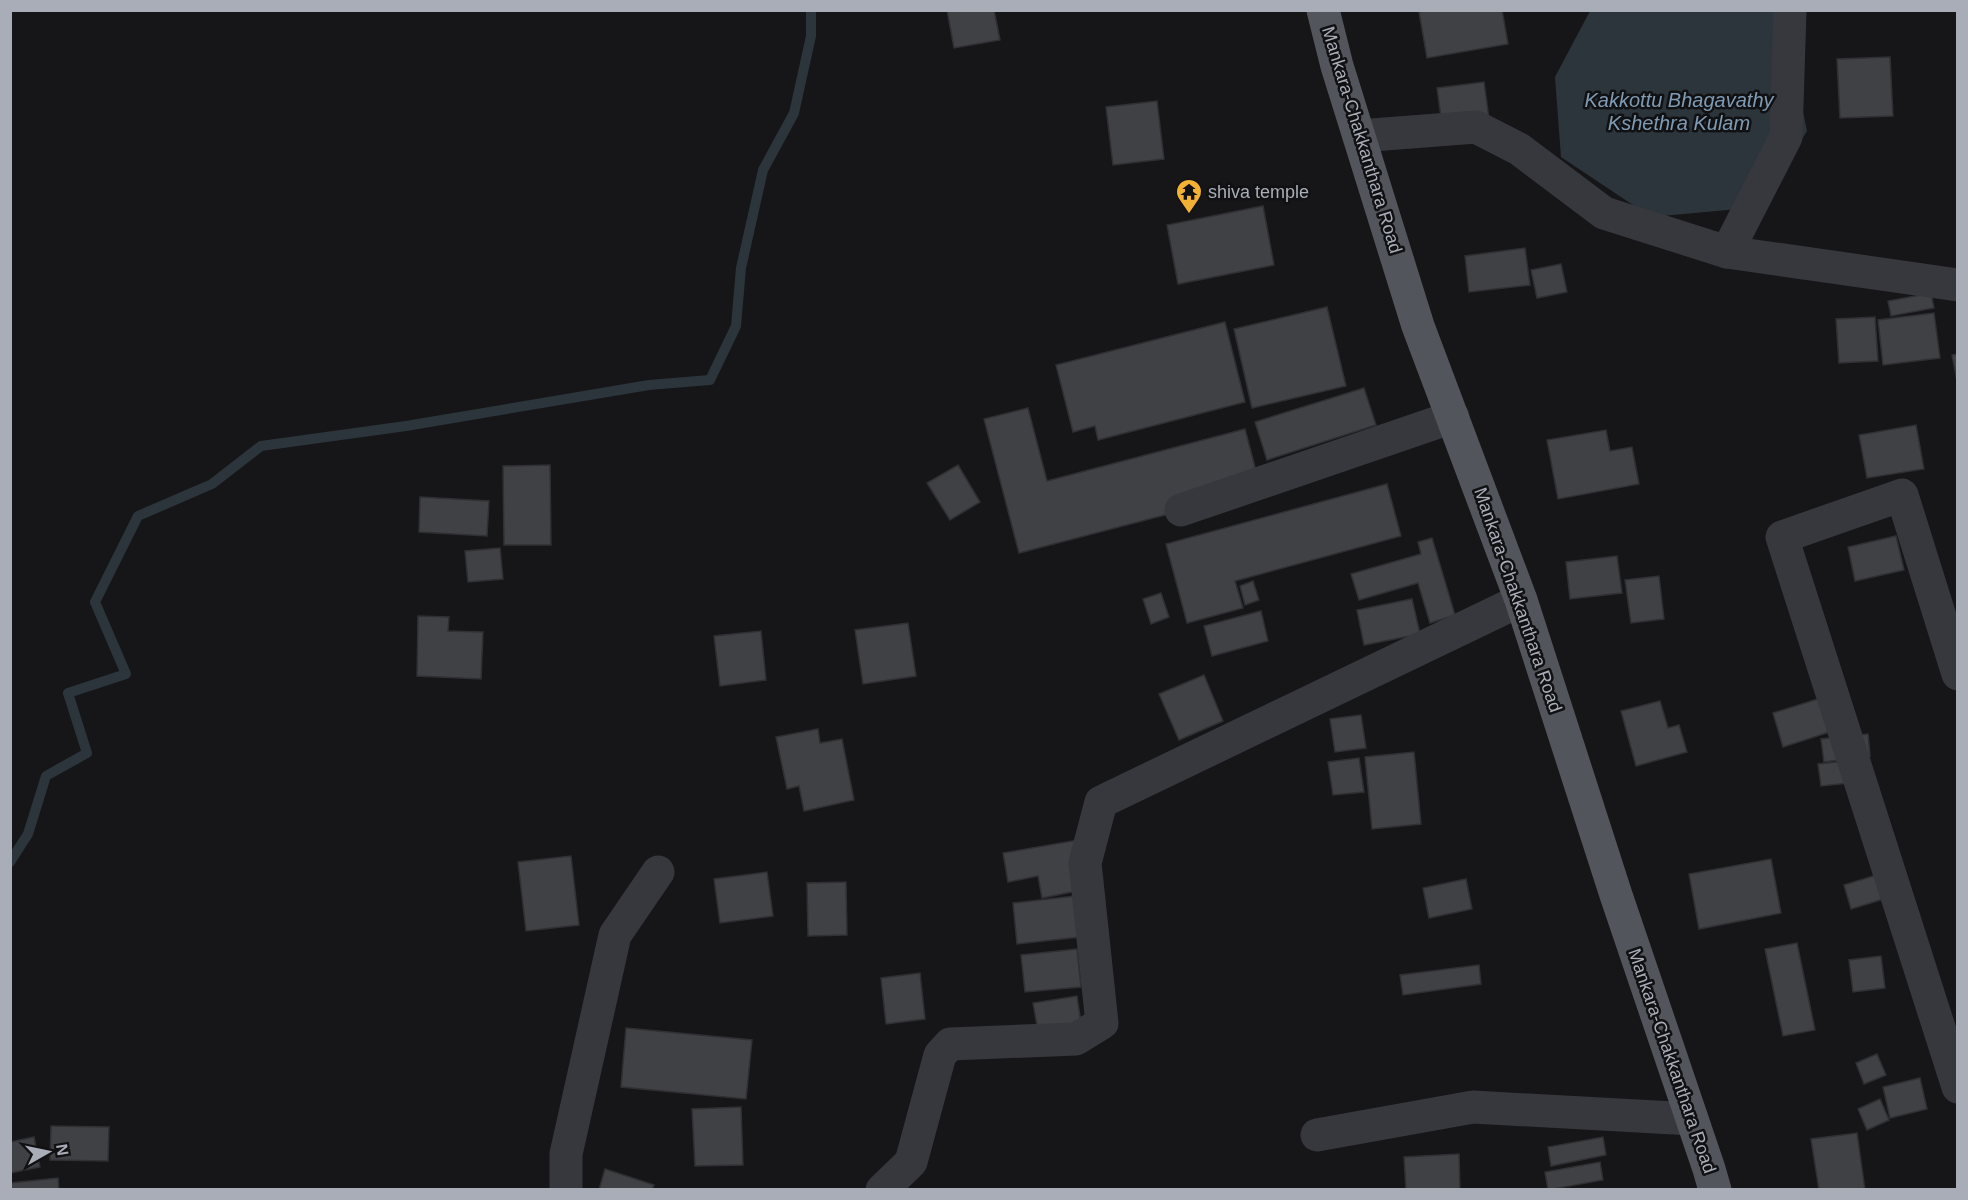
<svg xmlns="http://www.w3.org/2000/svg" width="1968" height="1200" viewBox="0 0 1968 1200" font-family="Helvetica,sans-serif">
	<rect width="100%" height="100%" fill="#161618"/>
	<!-- water -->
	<path fill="#2c353c" d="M1590,11h192l25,120 -47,76 -109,10 -90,-60 -6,-80z"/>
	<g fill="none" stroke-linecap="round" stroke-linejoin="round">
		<!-- stream -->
		<path stroke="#2c353c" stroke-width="10" d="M10,862l18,-28 18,-58 41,-23 -19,-60 58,-19 -31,-72 43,-86 74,-32 49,-38 145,-20 243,-41 61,-5 26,-54 5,-58 22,-98 31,-57 17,-77v-26"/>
	</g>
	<!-- building -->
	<g fill="#404145" stroke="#303034" stroke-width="1.5">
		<path d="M947,10h47l6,30 -46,8z"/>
		<path d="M1427,10h75l6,34 -81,14 -8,-46z"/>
		<path d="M1890,57l3,59 -53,2 -3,-59z"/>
		<path d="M1484,82l6,44 -47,6 -6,-44z"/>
		<path d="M1157,101l7,58 -51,6 -7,-58z"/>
		<path d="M1263,206l11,59 -96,19 -11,-59z"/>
		<path d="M1525,248l5,37 -61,7 -4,-36z"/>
		<path d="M1561,264l6,28 -30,6 -6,-28z"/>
		<path d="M1931,293l3,15 -43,8 -3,-15z"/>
		<path d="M1327,307l19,79 -94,22 -18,-79z"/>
		<path d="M1934,313l6,45 -57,7 -5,-45z"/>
		<path d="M1875,317l3,44 -39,2 -3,-44z"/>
		<path d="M1225,322l20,80 -147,38 -3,-14 -22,6 -17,-67z"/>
		<path d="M1958,354v32l-6,-31z"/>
		<path d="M1364,388l12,37 -109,35 -12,-38z"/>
		<path d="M1028,408l19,73 198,-52 16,61 -242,63 -35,-134z"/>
		<path d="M1916,425l8,44 -57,9 -8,-43z"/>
		<path d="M1606,430l4,21 22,-4 7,37 -81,15 -11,-59z"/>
		<path d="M550,465l1,80h-47l-1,-79z"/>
		<path d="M958,465l22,37 -30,18 -23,-37z"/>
		<path d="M1387,484l14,52 -166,45 8,27 -56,15 -21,-79z"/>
		<path d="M420,497l69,4 -2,35 -68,-4z"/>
		<path d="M1896,536l8,34 -49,11 -7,-34z"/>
		<path d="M1432,538l23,77 -25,8 -12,-40 -59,17 -8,-26 70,-20 -3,-12z"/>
		<path d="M500,548l3,31 -35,3 -3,-31z"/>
		<path d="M1617,556l5,37 -52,6 -4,-37z"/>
		<path d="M1659,576l5,43 -33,4 -6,-43z"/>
		<path d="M1253,581l6,19 -14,5 -5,-19z"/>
		<path d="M1161,593l8,24 -18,7 -8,-25z"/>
		<path d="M1412,599l8,35 -56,11 -7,-35z"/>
		<path d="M1261,611l7,30 -56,15 -8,-30z"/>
		<path d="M418,616l31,1 -1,14 35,1 -2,47 -64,-3z"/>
		<path d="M908,623l8,53 -53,8 -8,-54z"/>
		<path d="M761,631l5,49 -46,6 -6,-50z"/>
		<path d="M1204,675l19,46 -44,19 -20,-46z"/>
		<path d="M1837,693l11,33 -65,21 -10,-34z"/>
		<path d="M1660,701l8,27 11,-3 8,27 -51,14 -15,-55z"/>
		<path d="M1361,715l5,33 -31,4 -5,-33z"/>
		<path d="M818,729l2,14 22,-4 12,61 -50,11 -5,-25 -12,3 -11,-52z"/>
		<path d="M1868,734l2,22 -46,6 -3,-23z"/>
		<path d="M1414,752l7,72 -49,5 -7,-72z"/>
		<path d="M1359,758l5,34 -31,3 -5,-33z"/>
		<path d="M1865,759l3,22 -47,5 -3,-22z"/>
		<path d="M1078,840l9,49 -45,9 -4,-22 -30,6 -5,-29z"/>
		<path d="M571,856l8,69 -53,6 -8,-69z"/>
		<path d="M1771,859l10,54 -82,16 -10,-55z"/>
		<path d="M767,872l6,44 -53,7 -6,-44z"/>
		<path d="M1880,874l7,24 -36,11 -7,-24z"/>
		<path d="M1466,879l6,30 -43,9 -6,-30z"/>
		<path d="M846,882l1,53 -39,1 -1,-53z"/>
		<path d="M1075,896l5,41 -63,7 -4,-41z"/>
		<path d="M1797,943l18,87 -32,6 -18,-87z"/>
		<path d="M1077,949l4,38 -56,5 -4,-37z"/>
		<path d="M1881,956l4,32 -32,4 -4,-32z"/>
		<path d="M1479,965l2,19 -78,11 -3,-20z"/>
		<path d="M920,973l5,46 -39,5 -5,-46z"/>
		<path d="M1077,996l5,34 -43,7 -6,-34z"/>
		<path d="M626,1028l126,12 -6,59 -125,-12z"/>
		<path d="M1877,1054l9,21 -22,9 -8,-21z"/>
		<path d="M1920,1078l7,31 -37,9 -7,-31z"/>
		<path d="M1880,1099l9,21 -22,10 -9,-21z"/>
		<path d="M741,1107l2,58 -48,1 -3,-57z"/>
		<path d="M51,1126l58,1 -1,34 -58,-1z"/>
		<path d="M1857,1133l8,57h-46l-8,-51z"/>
		<path d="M34,1137l6,30 -30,6v-31z"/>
		<path d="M1603,1137l3,18 -55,11 -3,-19z"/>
		<path d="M1459,1154l1,36h-54l-2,-33z"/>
		<path d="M1600,1162l3,18 -55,10 -3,-18z"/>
		<path d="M605,1169l49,16 -2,5h-53z"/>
		<path d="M58,1178l1,12h-49v-7z"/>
	</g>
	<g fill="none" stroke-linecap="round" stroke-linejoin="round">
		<!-- minor -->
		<g stroke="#37383d" stroke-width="33">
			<path d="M1359,136l117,-9 43,22 85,64 123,39 231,33"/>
			<path d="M1727,252l59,-115 4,-127"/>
			<path d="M1181,510l272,-93"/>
			<path d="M1958,674l-56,-179 -120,42 176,550"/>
			<path d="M1317,1135l156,-28 219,12"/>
			<path d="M566,1190v-36l49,-219 43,-63"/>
			<path d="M882,1190l29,-28 29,-107 10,-11 126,-5 26,-16 -17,-160 16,-61 420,-202"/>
		</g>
		<!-- major -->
		<path stroke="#53555c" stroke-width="33" d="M1323,10l14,56 81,260 103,274 95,295 93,274 6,21"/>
	</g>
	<!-- icons -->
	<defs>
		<symbol id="temple-pin" viewBox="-11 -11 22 30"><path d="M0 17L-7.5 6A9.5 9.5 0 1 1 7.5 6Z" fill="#f2b134" stroke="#111113"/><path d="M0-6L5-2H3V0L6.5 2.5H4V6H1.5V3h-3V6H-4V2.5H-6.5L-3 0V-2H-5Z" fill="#111"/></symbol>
	</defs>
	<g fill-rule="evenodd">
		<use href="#temple-pin" x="1174" y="177" width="30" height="40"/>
	</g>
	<g text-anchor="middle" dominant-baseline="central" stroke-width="5" stroke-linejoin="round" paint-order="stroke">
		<!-- street labels -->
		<g font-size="18" fill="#a8adb8" stroke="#111113">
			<text transform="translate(1362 140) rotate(73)">Mankara-Chakkanthara Road</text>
			<text transform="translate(1518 600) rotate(71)">Mankara-Chakkanthara Road</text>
			<text transform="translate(1672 1061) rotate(71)">Mankara-Chakkanthara Road</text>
		</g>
		<!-- poi labels -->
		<g font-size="18" fill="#a8adb8" stroke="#111113" text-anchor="start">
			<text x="1208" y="192">shiva temple</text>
		</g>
		<!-- water labels -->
		<g font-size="20" font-style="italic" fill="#7f9bb3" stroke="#111113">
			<text x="1679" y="100">Kakkottu Bhagavathy<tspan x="1679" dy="23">Kshethra Kulam</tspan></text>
		</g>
	</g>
	<!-- border -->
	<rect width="1968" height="1200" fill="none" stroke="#a8adb8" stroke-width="24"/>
	<!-- north arrow -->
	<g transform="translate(48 1152) rotate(81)" stroke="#111113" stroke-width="4.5" paint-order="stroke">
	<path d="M0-4.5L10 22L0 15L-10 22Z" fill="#a8adb8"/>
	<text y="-9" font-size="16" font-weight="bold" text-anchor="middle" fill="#a8adb8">N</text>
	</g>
</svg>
